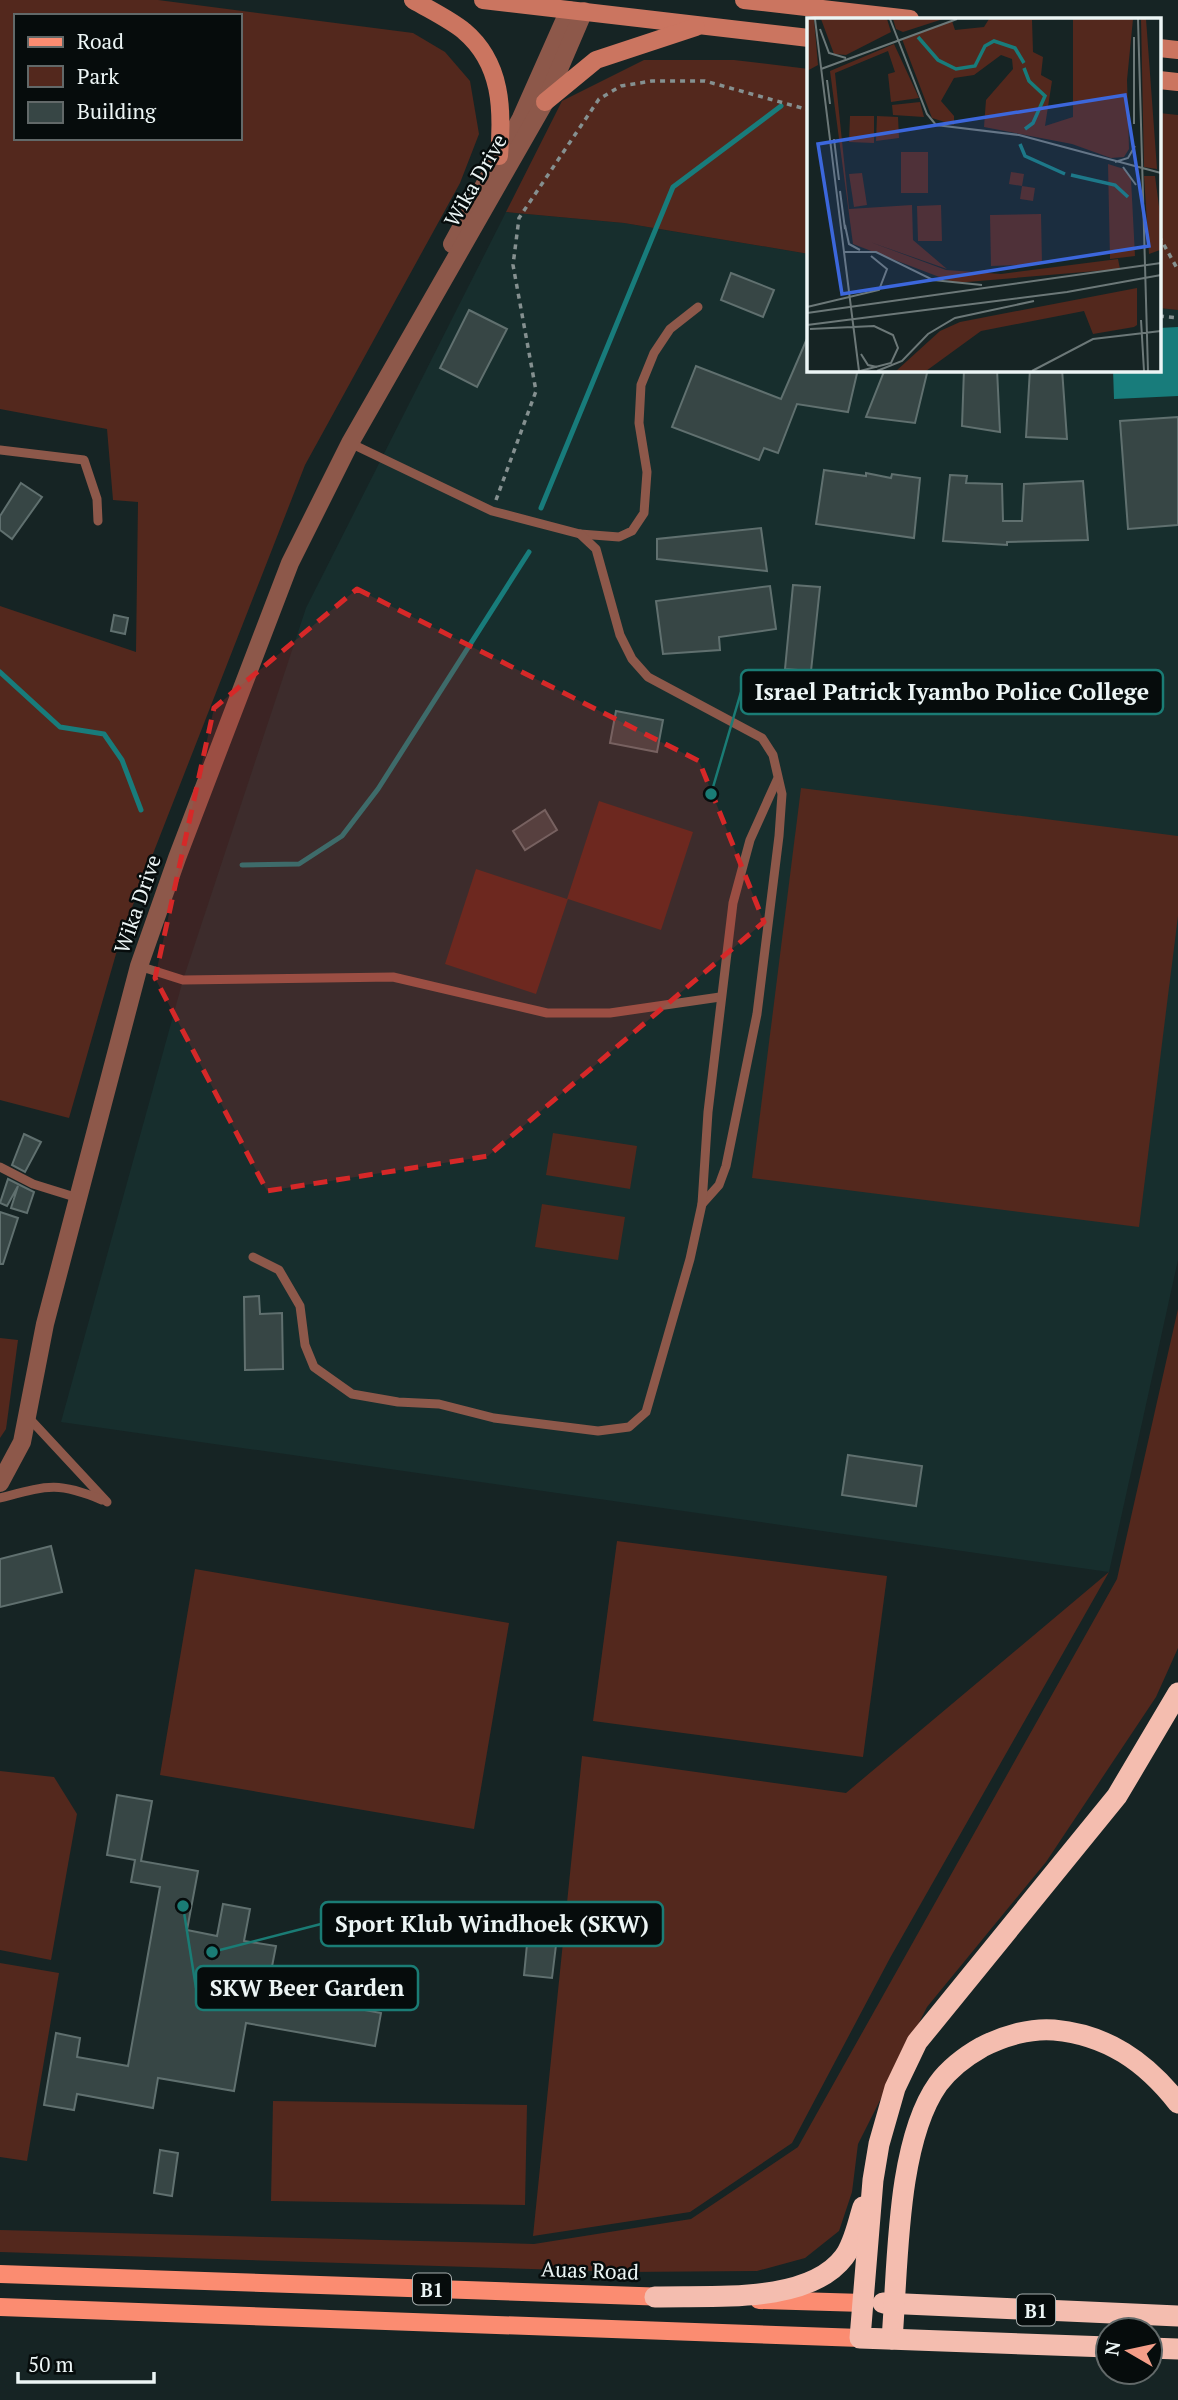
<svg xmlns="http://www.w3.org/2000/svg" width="1178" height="2400" viewBox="0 0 1178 2400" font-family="'PT Serif',serif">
	<rect width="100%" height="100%" fill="#162424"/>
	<!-- built -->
	<path fill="#172e2d" d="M506,212l118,11 185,31v115h350v-61l19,2v950l-69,312 -1048,-150 122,-442 123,-372z"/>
	<!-- green -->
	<g fill="#53281d" fill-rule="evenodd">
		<path d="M0,0h158l255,33 32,19 25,29 9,53 -19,49 -155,282 -183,468 -53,185 -69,-18v-494l136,46 2,-150 -25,-2 -6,-71 -107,-20zM16,16h224v122h-224z"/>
		<path d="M644,60h90l75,9v185l-185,-31 -118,-11 56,-111z"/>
		<path d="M1159,113l19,2v195l-19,-2z"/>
		<path d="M801,788l377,48v80l-39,311 -387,-49z"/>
		<path d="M599,801l94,31 -32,98 -93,-31 -32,95 -91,-30 31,-95 91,30z"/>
		<path d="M553,1133l84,13 -7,43 -84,-14z"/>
		<path d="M542,1204l83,13 -7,43 -83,-13z"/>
		<path d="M1178,1309v339l-22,49 -110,165 -119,145 -69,137 -6,48 -13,39 -34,27 -48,13 -134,1 -623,-20v-22l534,14 157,-25 107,-72 319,-568z"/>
		<path d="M0,1338l18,2 -12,89 -6,9z"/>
		<path d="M617,1541l270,35 -24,181 -270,-36z"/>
		<path d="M195,1569l314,54 -35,206 -314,-54z"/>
		<path d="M1109,1572l-219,386 -98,185 -102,69 -157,24 49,-480 264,37z"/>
		<path d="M0,1771l54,6 23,37 -26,146 -51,-10z"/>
		<path d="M0,1963l59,10 -32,188 -27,-4z"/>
		<path d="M273,2101l254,4 -2,100 -254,-4z"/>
	</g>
	<!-- water -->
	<path fill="#187c7b" d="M1178,327v69l-64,3 -1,-30h46v-41z"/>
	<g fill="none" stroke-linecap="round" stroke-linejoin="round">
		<!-- stream -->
		<g stroke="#187c7b" stroke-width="5">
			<path d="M541,508l132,-321 108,-81"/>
			<path d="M0,672l60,55 44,7 18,26 19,50"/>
			<path d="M242,865l57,-1 43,-28 36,-47 151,-237"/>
		</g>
	</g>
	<!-- building -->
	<g fill="#374645" stroke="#60706f" stroke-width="2">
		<path d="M731,273l43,17 -11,27 -42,-17z"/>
		<path d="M469,310l38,19 -30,58 -37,-19z"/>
		<path d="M809,334v35h49l-10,43 -51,-8 -19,49 -14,-5 -5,12 -87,-33 24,-61 85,33z"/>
		<path d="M885,369h43l-13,54 -49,-6z"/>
		<path d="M964,369h33l3,63 -38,-6z"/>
		<path d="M1030,369h32l5,70 -41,-2z"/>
		<path d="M1178,417v108l-50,4 -8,-108z"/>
		<path d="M824,470l42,6v-3l25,5 1,-4 28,4 -6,60 -98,-14z"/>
		<path d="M950,475l17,1 -1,7 36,1 1,37h19l2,-37 59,-3 5,59 -81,2v3l-64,-4z"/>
		<path d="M21,483l21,14 -30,42 -12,-9v-14z"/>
		<path d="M761,528l6,43 -110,-12v-20z"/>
		<path d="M793,585l27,2 -9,84 -26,-2z"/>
		<path d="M770,586l6,43 -57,8 1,13 -57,4 -7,-53z"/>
		<path d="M114,615l14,3 -3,16 -14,-3z"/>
		<path d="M616,711l47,9 -6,32 -47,-9z"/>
		<path d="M545,810l12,20 -32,20 -12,-19z"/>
		<path d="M24,1134l17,8 -16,30 -13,-7z"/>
		<path d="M8,1179l26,13 -7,21 -16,-5 7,-22 -11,20 -7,-3z"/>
		<path d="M0,1212l18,6 -15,46h-3z"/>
		<path d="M259,1296l1,18 22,-1 1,56 -38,1 -1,-73z"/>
		<path d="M848,1455l74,11 -6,40 -74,-11z"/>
		<path d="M51,1546l11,46 -62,15v-48z"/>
		<path d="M117,1795l35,6 -11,60 57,10 -11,59 30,6 6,-32 27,5 -6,32 32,5 -9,46 114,21 -6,33 -129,-23 -12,68 -76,-13 -5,30 -76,-14 -3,16 -30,-5 12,-72 24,5 -3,19 51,9 32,-179 -29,-5 4,-22 -28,-5z"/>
		<path d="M528,1934l29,3 -5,41 -28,-3z"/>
		<path d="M160,2150l18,3 -6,43 -18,-3z"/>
	</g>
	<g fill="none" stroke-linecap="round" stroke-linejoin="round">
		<!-- path -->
		<g stroke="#859090" stroke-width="3.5" stroke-dasharray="5 5" stroke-linecap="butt">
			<path d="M1159,236l19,34"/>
			<path d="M1159,316l19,2"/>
			<path d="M496,500l40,-109 -23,-126 6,-47 80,-119 22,-13 31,-5h53l104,29"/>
		</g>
		<!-- lane -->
		<g stroke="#8d584a" stroke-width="9">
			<path d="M350,443l142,68 88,23 39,3 13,-6 12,-18 3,-41 -8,-49 2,-38 13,-32 16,-24 28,-22"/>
			<path d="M0,450l84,10 13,39 1,22"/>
			<path d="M580,534l16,15 24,86 12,24 16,18 114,61 11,17 9,39 -3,42 -22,178 -31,152 -7,19 -17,19"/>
			<path d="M139,966l44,14 210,-3 154,36h63l110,-16"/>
			<path d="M0,1167l33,17 45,14"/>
			<path d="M253,1257l26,13 21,36 5,39 9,22 38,27 46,8 41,2 55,14 104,13 31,-4 17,-15 44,-153 12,-55 6,-92 25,-209 17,-63 27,-60"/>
			<path d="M28,1417l79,85"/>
			<path d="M0,1498c46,-12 57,-17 102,2"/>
		</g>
		<!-- street -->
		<g stroke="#8d584a" stroke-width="18">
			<path d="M452,244l69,-126 48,-108"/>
			<path d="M0,1483l22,-41 23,-118 94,-358 38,-108 113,-295 60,-120 195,-341 39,-91"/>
		</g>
		<!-- secondary -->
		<g stroke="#cb7560" stroke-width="18">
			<path d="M413,0c17,10 36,19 51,31 38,32 39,79 35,125"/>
			<path d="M483,0l326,38"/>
			<path d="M744,0l166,19"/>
			<path d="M1159,48l19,2"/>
			<path d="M1159,80l19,2"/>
			<path d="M545,102l51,-42 100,-33"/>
		</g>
		<!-- primary -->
		<g stroke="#fb8c71" stroke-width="18">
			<path d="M0,2274l668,23"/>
			<path d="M759,2300l105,3"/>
			<path d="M0,2307l860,31"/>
		</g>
		<!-- highway -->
		<g stroke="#f4bdaf" stroke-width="21">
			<path d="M655,2297c54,-2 153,8 189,-40 10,-13 14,-35 19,-50"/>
			<path d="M883,2303l295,13"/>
			<path d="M892,2339c6,-72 4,-196 46,-255 11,-15 28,-28 44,-37 21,-11 48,-19 72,-17 53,5 91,31 124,73"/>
			<path d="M1108,2347l-248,-9 13,-158 6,-36 16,-56 22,-46 200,-246 61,-103"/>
			<path d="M1150,2348l28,1"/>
		</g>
	</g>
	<!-- marked area -->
	<path fill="#d62828" fill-opacity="0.2" stroke="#d62828" stroke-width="5" stroke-dasharray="14 9" stroke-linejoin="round" d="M357,589l342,172 65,161 -276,234 -221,35 -112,-213 59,-270z"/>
	<g text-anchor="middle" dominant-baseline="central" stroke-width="5" stroke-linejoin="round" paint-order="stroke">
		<!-- shield labels -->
		<g fill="#060c0c" stroke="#a7afaf" stroke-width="2">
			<rect x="413" y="2273.5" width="38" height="31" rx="5"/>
			<rect x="1017" y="2294.5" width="38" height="31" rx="5"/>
		</g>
		<g font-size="19" font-weight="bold" fill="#ecf5f5">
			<text x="432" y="2289">B1</text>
			<text x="1036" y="2310">B1</text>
		</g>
		<!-- street labels -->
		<g font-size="21" fill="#ecf5f5" stroke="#060c0c">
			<text transform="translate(475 180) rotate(-60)">Wika Drive</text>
			<text transform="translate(137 904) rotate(-71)">Wika Drive</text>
			<text transform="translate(590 2270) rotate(2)">Auas Road</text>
		</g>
	</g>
	<!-- overview -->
	<g transform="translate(807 18)">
		<rect width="354" height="354" fill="#162424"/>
		<path d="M0,1h7l4,46 -11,6zM14,1h66l4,13 -45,23 -12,-1zM86,1h50l-40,13 -7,-3zM182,1h72l-29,1 1,32 10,5 -2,18 11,6 -7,45 28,-9v-98h60l-6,61 2,69 -5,8 -13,1 -39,-14 -88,-17 2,-27 27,-31 -1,-10 -11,-4 -27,20 -20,3 -13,23 13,15v9l-22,-7 -30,-79 50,-18 3,9 29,-3zM334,1h5l11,150 -13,-2zM87,26l25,54 -28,4 -3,-28 7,-2 -7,-21 -53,22 14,136 63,-4 1,35 34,29 -77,-27 76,28 55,4 117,-15 2,10 -165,14 -102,-39 -23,-173zM113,84l4,15 -31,-2 -1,-10zM43,98h24v27l-25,-1zM70,98l21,1 1,21 -23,3zM94,134h27v41h-27zM301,146l16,5 7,10 4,77 -25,3zM204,154l13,2 -2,12 13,2 -2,13 -13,-2 2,-13 -13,-2zM55,155l5,32 -13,2 -5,-33zM337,158h11l5,38v36l-11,4zM134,187l1,36h-24l-1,-35zM234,196l1,50 -51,2 -1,-51zM330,270v37l-3,2 -41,7 -9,-23 -103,20 -55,40h-30l44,-40 20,-9z" fill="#53281d"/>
		<path fill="none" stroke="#187c7b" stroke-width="3.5" d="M111,19l20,23 18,9 19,-3 10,-20 9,-5 21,7 9,15M217,50l5,13 16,15 -12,27 -8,6M213,126l5,12 40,18M264,157l44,10 13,12"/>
		<path fill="none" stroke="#6c7878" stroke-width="2" d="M8,1l29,233M83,1l37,95 9,11 83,10 142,38M331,1l10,352M13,11l9,24 17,5M14,51l136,-50M20,62l3,24M327,106v-87M27,121l5,41M308,144l13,-4 7,-12M316,149l13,18M33,173l5,38M38,207l4,19 11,6M0,289l72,-17 8,-21 -16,-13M0,295l354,-50M334,302l3,51M0,307l260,-33 94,-17M3,311l64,-3 19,9 5,13 -7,15 -31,8M54,336l7,11 9,2M52,353l-15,-119h32l57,28 49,5M70,353l25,-10 26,-27 27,-16 79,-17M225,353l61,-32 68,-8"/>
		<path fill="#3c67dc" fill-opacity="0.15" stroke="#3c67dc" stroke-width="3.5" d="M318,77l24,151 -307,48 -24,-150z"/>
		<rect width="354" height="354" fill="none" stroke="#ecf5f5" stroke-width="3.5"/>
	</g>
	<!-- callouts -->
	<path fill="none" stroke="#1a7c75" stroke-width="2.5" d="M711 794L741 692M212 1952L321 1924M183 1906L196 1988"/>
	<g fill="#1a7c75" stroke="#060c0c" stroke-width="2.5">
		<circle cx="711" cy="794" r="7"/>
		<circle cx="212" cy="1952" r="7"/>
		<circle cx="183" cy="1906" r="7"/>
	</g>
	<g fill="#060c0c" stroke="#1a7c75" stroke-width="2.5">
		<rect x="741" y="670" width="422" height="44" rx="7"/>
		<rect x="321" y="1902" width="342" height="44" rx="7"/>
		<rect x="196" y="1966" width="222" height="44" rx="7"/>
	</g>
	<g font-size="23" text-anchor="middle" font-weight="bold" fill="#ecf5f5">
		<text x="952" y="700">Israel Patrick Iyambo Police College</text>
		<text x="492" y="1932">Sport Klub Windhoek (SKW)</text>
		<text x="307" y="1996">SKW Beer Garden</text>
	</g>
	<!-- legend -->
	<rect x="14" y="14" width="228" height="126" fill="#060c0c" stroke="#626969" stroke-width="2"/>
	<rect x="28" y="37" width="35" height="10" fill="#fb8c71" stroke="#626969" stroke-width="2"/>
	<text x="77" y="49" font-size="21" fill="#ecf5f5">Road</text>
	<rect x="28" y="66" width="35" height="21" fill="#53281d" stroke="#626969" stroke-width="2"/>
	<text x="77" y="84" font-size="21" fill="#ecf5f5">Park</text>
	<rect x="28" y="102" width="35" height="21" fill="#374645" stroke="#626969" stroke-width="2"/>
	<text x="77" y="119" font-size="21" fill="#ecf5f5">Building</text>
	<!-- north arrow -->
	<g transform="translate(1129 2351) rotate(279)"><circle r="33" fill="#060c0c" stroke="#626969" stroke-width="2"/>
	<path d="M0-5L12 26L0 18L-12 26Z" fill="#f49e89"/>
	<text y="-10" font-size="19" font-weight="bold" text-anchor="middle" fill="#ecf5f5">N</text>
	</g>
	<!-- scale -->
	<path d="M18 2372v10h136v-10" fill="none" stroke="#ecf5f5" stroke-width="3.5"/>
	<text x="28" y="2372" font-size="21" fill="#ecf5f5" stroke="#060c0c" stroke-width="5" paint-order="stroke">50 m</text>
</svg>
